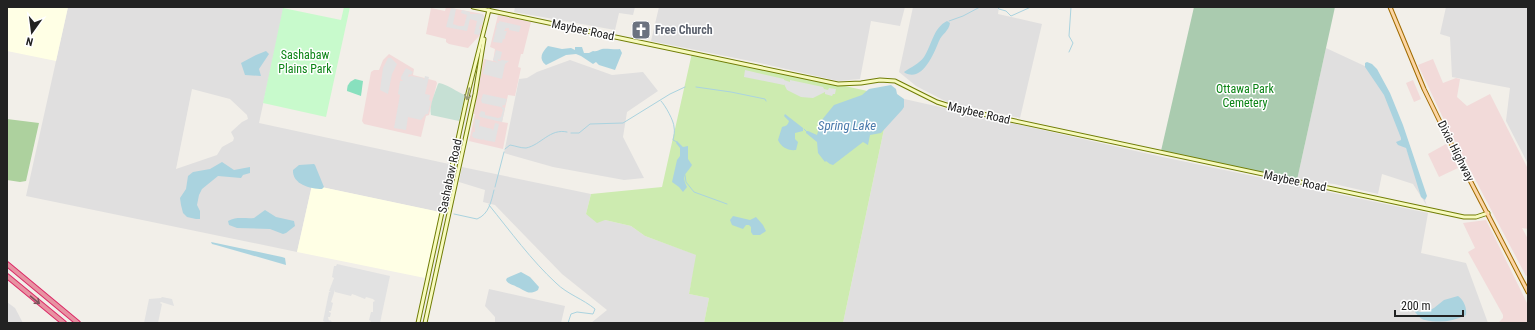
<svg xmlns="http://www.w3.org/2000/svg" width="1535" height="330" viewBox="0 0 1535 330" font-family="'Roboto Condensed',sans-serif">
	<rect width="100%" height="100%" fill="#f2efe9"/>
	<!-- residential -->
	<g fill="#e0dfdf" fill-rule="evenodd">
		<path d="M68,7h216l-25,116 190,41 -10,48 -127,-27 -15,67 -271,-56zM192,89l38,10 17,16 1,4 -6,3 -11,10 3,6 -1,3 -11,6 -5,8 -41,14z"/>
		<path d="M515,7h120l-2,8 -14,-2 -4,17 -101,-18z"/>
		<path d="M659,7h246l-5,19 -29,-5 -11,58 -22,2 -78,-18 -109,-22z"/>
		<path d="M913,7h86l-1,7 44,10 -22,94 -73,-16 -31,-16 -17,-14z"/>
		<path d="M1446,7h82v157l-22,-43 4,-33 -58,-11 -2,-40 -10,-3z"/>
		<path d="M1326,48l43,20 17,24 41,114 -14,-22 -31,-10 -4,20 -44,-10 -37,-4z"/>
		<path d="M570,60l42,15 31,-3 15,19 -31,21 -4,25 21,41 -20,2 -71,-13 -49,-14 15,-74 8,-1 10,-6z"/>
		<path d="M891,96l267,60 270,57 -7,40 45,10 22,60h-645z"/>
		<path d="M462,167l129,27 -5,20 19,6 26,6 14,10 52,19 -8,39 20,4 -5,25h-113l16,-13 -45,-36 -67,-69 -12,-3 2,-12 -26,-8z"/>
		<path d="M489,289l76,17 -4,17h-66v-6l-10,-11z"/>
		<path d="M7,302l8,6 8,15h-16z"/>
	</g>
	<!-- commercial -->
	<g fill="#f2dad9">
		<path d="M446,7l37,7 1,2 -4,19 -12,13 -19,-4 -3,-2v-3l-20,-5 5,-26 14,3z"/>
		<path d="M498,15l33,7 -8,32h-2l-3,13 3,1 -6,28 -7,-1 -6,27 6,1 -5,26 -34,-8 6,-27h-2l11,-55 9,2 2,-12 -5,-2z"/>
		<path d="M389,54l25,15 -1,6 23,6 1,2 -8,32 -3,1 -5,21 -57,-13 -2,-3 9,-49 3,-2h5l4,-10z"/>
		<path d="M1433,59l10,24 13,-5 4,1 -3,18 10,9 23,-12 38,75v60l-6,-1 6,11v36l-2,1 -81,-154 -27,-57z"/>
		<path d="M1413,80l8,19 -7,3 -8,-19z"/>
		<path d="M1446,144l12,24 -19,9 -11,-23z"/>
		<path d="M1486,220l42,85v18h-30l5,-5v-3l-35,-63 7,-4 -12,-25z"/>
	</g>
	<!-- education -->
	<g fill="#ffffe5">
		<path d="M7,7h61l-12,54 -49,-10z"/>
		<path d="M312,185l128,27 -15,66 -128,-26z"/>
	</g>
	<!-- grass -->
	<path fill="#cdebb0" d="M692,53l199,43 -48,227h-139l5,-25 -20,-4 7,-39 -51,-19 -14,-10 -26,-6 -8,3 -11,-9 5,-20 71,-7z"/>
	<!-- forest -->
	<path fill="#add19e" d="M7,119l32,4 -13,58 -6,1 -13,-2z"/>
	<!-- wetland -->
	<path fill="#c6e0d4" d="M439,83c8,1 18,9 26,12l-6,26 -28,-6c-2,-10 4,-22 7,-31z"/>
	<!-- cemetery -->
	<path fill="#aacbaf" d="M1194,7h141l-38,173 -136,-29z"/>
	<!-- park -->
	<path fill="#c8facc" d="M344,7h6l-24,110 -63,-14 20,-95 58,12z"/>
	<!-- pitch -->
	<path fill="#88e0be" d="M355,79l8,2 -2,15 -14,-5c0,-6 2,-9 8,-12z"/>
	<!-- parking -->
	<g fill="#e2e2e2">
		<path d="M451,8l5,1 -3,15 6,2h5l3,-11 -6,-2 1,-3 8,2v2h12l2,3 -2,8h-2l-1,4 2,1 -2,5 -5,-1 3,-13 -7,-2 -3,12 -21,-4z"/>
		<path d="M499,21l22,5 -2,6 -10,-2v-2h-3l-2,3h3l-2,6v2h-2l-1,4 -9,-1 3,-13 2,-1h-2l1,-5h2z"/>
		<path d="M496,50l6,2 -2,8 -2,-1v2h2l2,-1 7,1 -4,3 -3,15 -19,-5 3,-14 13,3 -6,-3z"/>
		<path d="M388,58h3l6,6 -5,10 -4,20 -8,-4 3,-22z"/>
		<path d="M406,68l7,4 -2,3 -2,-1 -1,3 3,-1 12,2 1,2 1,-4 4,1 -4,17 5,1 -1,5 2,1 -3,13h-2l-5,6 -13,-3 -2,13 -12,-2 6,-33 -2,-1 2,-13h3l-2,-2v-2z"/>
		<path d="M745,70l39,9v1l6,2v-2l33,7 1,2 4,1 1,-2 7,1 -1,5h-2l-1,2 -7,-2v-2l-12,6 -12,-1 -14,-7 -3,-6v1l-40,-8z"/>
		<path d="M483,94l24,5 -2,6h-2l-1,2 3,1 -3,14 -22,-5 -1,-2 2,-4 4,1v3l13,3 3,-1 2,-7 -2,-3 -19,-4 -1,-3z"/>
		<path d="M475,119l5,1 -1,8 1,-2 12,3 1,2 2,-8 4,1 -4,18 -11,-2v-2l-1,2 -9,-2 -2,-2 1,-4h2v-5h-1z"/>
		<path d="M337,264l53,12 -10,47h-10l1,-2 -2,-1 2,-8h2v-10l2,-1 -2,-2 -7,-2 -1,2 -10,-4 -3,-1 -1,2 -16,-4v-2l-4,12 2,1 -2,8h-2v1l2,1 -1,4h-2l1,4 1,-1 3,3h-9l1,-1 -2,-1 6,-29 2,-1h-2l5,-13 -2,-1 2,-11h2z"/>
		<path d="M162,297l10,2 2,7 -13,-4 -1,1 2,1 -4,19h-14l5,-24 12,-1z"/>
	</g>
	<!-- water -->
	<g fill="#aad3df">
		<path d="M947,21l3,2c-1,8 -8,11 -11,18 -5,12 -16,41 -34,32l-1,-1c7,-5 15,-8 20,-15 8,-12 9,-29 23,-36z"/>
		<path d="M548,46l14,3 9,-1 4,2v-3h7l2,6h5l4,-2c4,1 5,-1 9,-2 4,-1 13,1 18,0l2,4 -7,17 -16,-5 -3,-3 -3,2 -12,-8 -5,-2 -10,1 -20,10c-8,-6 -4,-13 2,-19z"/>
		<path d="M266,51l3,3 -10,15 2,7 -16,-1 -4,-12 15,-8z"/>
		<path d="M1367,62l5,2 5,5 13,24 13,32 24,71 -2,4 -4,-3 -15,-49 -8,-3 -2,-3 5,-2v-2l-17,-43 -19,-28v-4z"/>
		<path d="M891,85l5,4 1,5 7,5v8l-2,3 -21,23 -11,2 -2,10 -5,-3 -30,23 -3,-1 -4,-3 -1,1 -7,-9 -1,-11 -11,-9v-2h2l9,4 4,-14 13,-16 28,-10 7,-6z"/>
		<path d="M785,114l18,14v3l-8,2v6l3,3 -2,8c-8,1 -15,-3 -18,-10l4,-13c4,-1 6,-2 7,-6l-5,-5z"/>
		<path d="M677,141l6,6 5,-1v13l4,6c-6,10 -11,9 -5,22l-4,5 -4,-5 -7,-5 5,-22 3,-4v-8l-4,-5z"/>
		<path d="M222,162l12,8 16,-3v6l-7,2 -2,3 -23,-2 -16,13 -3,6 -2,10 3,6v8h-4l-9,-2 -4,-4 -2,-8 -1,-7 6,-9 2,-13 5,-4 17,-3z"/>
		<path d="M314,164l1,1 9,22 -2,2c-12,0 -30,-5 -29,-19l6,-5z"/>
		<path d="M265,210l11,7 18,4 1,5 -9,7 -3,1 -13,-5 -33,-1 -8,-3 -1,-4c9,-5 17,-2 26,-3z"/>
		<path d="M733,216l17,4 6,-3 7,8 3,6 -6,4h-7l-2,-3v-5l-2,-2h-3l-3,4 -11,-4 -2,-5z"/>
		<path d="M211,242l71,15 3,1 1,7 -70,-20 -4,-1z"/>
		<path d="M521,272l9,5 9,10 -1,3c-10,6 -13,0 -21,-3 -5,-3 -8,-2 -11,-7l1,-2z"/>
		<path d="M1458,296c6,4 9,12 8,19 -14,7 -27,8 -41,5 -4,0 -8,-6 -10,-8v-2l5,2 8,-1 6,-3 10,-8z"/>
	</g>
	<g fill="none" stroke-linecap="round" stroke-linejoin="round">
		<!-- stream -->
		<g stroke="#aad3df" stroke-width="1">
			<path d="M997,7l2,2 7,2 5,5 20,-9"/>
			<path d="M949,21l14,-5 17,-9"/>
			<path d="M1069,52l4,-9 -4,-7 2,-29"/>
			<path d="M696,87l35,5 34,7 1,2"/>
			<path d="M661,101c4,4 13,20 13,26 1,4 0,9 -1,13l4,2"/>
			<path d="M804,129l2,2"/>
			<path d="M571,133h8l11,-9 33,-1 47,-29 15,-7"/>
			<path d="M505,149l5,-4c6,1 10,3 16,3 15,-3 24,-20 41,-16"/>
			<path d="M685,175l1,7 8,10 33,12"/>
			<path d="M495,187l9,-35"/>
			<path d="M489,205c21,26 43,56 67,78 11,11 27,16 39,26l-2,5 -16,-2 -6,2 -3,9"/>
			<path d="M454,214l23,5c12,-5 14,-17 17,-29"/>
		</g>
		<defs>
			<g id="secondary">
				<path d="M473,7l365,77 23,-1 19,-3 15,1 42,21 19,6 31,7 477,102h12l12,-4"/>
				<path d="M418,323l50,-230 21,-83"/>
				<path d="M425,323l50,-229 9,-55"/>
			</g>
			<path id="primary" d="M1390,7l34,82 21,43 83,160"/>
			<g id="motorway">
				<path d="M7,264l71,59"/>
				<path d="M7,276l57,47"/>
			</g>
		</defs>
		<!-- secondary casing -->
		<use href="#secondary" stroke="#707d05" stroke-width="5"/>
		<!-- primary casing -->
		<use href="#primary" stroke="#a06b00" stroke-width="5"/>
		<!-- motorway casing -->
		<use href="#motorway" stroke="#dc2a67" stroke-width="6"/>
		<!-- secondary -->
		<use href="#secondary" stroke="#f7fabf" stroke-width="3"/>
		<!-- primary -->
		<use href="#primary" stroke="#fcd6a4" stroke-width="3"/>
		<!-- motorway -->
		<use href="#motorway" stroke="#e892a2" stroke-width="4"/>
	</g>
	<!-- one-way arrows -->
	<defs><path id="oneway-shaft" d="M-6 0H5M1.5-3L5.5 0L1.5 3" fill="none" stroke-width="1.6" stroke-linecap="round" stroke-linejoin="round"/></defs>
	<use stroke="#979978" href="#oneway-shaft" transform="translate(468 94) rotate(103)"/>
	<use stroke="#7b545c" href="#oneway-shaft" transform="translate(35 300) rotate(40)"/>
	<!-- icons -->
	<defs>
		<symbol id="church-square" viewBox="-11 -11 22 22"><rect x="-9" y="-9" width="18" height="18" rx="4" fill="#6b7280" stroke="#fff"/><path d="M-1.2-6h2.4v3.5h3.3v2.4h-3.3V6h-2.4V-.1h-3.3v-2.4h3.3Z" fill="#fff"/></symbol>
	</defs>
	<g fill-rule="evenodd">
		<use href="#church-square" x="630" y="19" width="22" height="22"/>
	</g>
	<g text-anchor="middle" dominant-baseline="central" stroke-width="3" stroke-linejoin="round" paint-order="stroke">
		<!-- street labels -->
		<g font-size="12" fill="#222" stroke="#fff">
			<text transform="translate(583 30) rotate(12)">Maybee Road</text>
			<text transform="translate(979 113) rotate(13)">Maybee Road</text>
			<text transform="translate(1456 151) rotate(63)">Dixie Highway</text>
			<text transform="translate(450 176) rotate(-78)">Sashabaw Road</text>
			<text transform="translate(1295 181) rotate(12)">Maybee Road</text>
		</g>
		<!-- worship labels -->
		<g font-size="12" font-weight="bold" fill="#5b616d" stroke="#fff" text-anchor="start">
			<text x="655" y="30">Free Church</text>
		</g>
		<!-- park labels -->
		<g font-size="12" fill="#0c8416" stroke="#fff">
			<text x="305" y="55">Sashabaw<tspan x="305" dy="14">Plains Park</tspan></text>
			<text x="1245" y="89">Ottawa Park<tspan x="1245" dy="14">Cemetery</tspan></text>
		</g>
		<!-- water labels -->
		<g font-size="13" font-style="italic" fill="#4a7aab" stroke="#fff">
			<text x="847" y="125">Spring Lake</text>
		</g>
	</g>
	<!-- border -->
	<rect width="1535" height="330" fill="none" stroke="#222222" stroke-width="16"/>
	<!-- north arrow -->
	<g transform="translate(32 32) rotate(194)" stroke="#ffffff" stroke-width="3" paint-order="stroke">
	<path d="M0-3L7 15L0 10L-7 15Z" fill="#222222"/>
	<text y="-6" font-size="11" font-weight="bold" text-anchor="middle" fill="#222222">N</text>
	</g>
	<!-- scale -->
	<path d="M1395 310v6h68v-6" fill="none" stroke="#222222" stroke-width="2"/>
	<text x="1401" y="310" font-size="12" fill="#222222" stroke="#ffffff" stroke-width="3" paint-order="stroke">200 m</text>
</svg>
